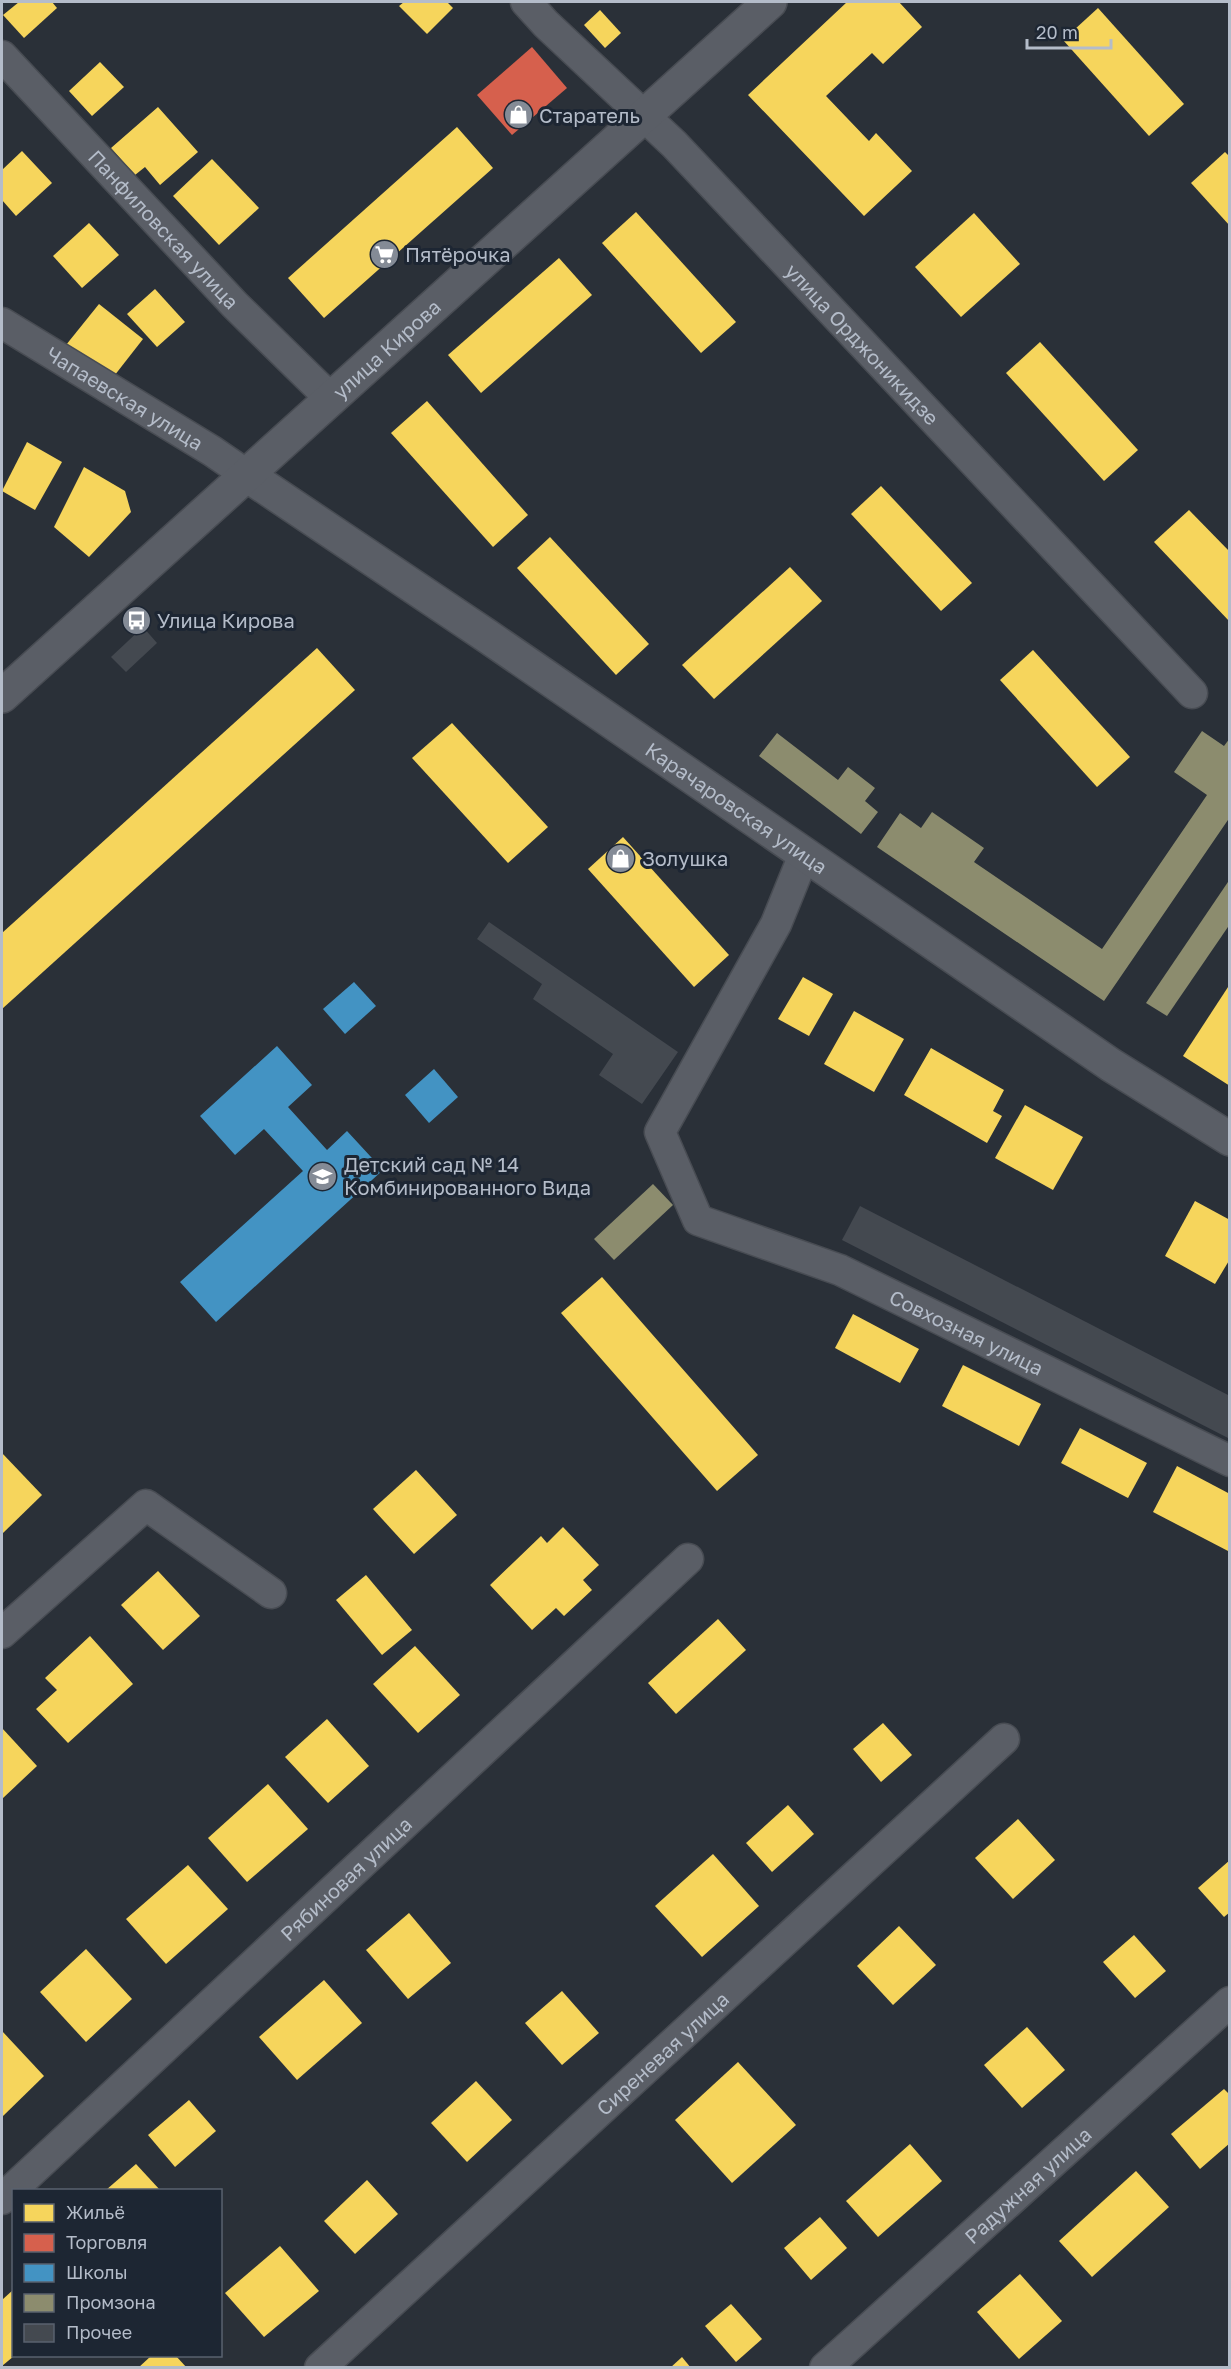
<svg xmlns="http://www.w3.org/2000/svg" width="1231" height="2369" viewBox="0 0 1231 2369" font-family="'Golos Text',sans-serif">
	<rect width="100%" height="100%" fill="#2a3038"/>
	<!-- homes -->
	<g fill="#f6d55c">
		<path d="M19,2h33l5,6 -33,30 -21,-23z"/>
		<path d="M404,2h43l6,6 -26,26 -28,-28z"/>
		<path d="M847,2h52l23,25 -39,37 -11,-11 -46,43 43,45 7,-8 36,38 -48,45 -116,-121z"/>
		<path d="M1098,8l86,96 -35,32 -86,-96z"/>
		<path d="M600,10l21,23 -16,15 -21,-23z"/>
		<path d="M100,62l24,25 -32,29 -23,-25z"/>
		<path d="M158,107l40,45 -38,33 -15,-18 -10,8 -24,-27z"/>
		<path d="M457,127l36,41 -169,150 -36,-40z"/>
		<path d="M22,151l30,32 -36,33 -14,-16v-30z"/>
		<path d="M1225,152l5,5v69l-39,-43z"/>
		<path d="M212,159l47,49 -40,37 -46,-49z"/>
		<path d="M636,212l100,110 -35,31 -99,-110z"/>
		<path d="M974,213l46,51 -59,53 -46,-50z"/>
		<path d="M89,223l30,32 -37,33 -29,-32z"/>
		<path d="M559,258l33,37 -111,98 -33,-38z"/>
		<path d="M155,289l30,33 -28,25 -30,-33z"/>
		<path d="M99,304l44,35 -32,41 -45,-35z"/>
		<path d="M1040,342l98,108 -34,31 -98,-108z"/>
		<path d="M427,401l101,114 -35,32 -102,-114z"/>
		<path d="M27,442l35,20 -27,48 -33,-19z"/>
		<path d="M84,467l41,24 6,21 -42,45 -35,-30z"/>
		<path d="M881,486l91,97 -31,28 -90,-97z"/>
		<path d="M1189,510l41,42v70l-76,-80z"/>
		<path d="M550,537l99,107 -33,31 -99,-107z"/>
		<path d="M790,567l32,34 -108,98 -32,-34z"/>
		<path d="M317,648l38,42 -353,319v-76z"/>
		<path d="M1033,650l97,107 -33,30 -97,-107z"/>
		<path d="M452,723l96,104 -40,36 -96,-105z"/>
		<path d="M623,837l106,118 -35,32 -106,-118z"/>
		<path d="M803,977l30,17 -24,42 -31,-17z"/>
		<path d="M1230,984v102l-47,-30z"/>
		<path d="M854,1011l50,28 -30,53 -50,-28z"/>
		<path d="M931,1048l73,42 -11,21 9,5 -15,27 -83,-48z"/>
		<path d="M1025,1105l58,32 -30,53 -58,-32z"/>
		<path d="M1195,1201l35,19v39l-15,25 -50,-28z"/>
		<path d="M602,1277l156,178 -41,36 -156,-178z"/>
		<path d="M853,1314l66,35 -19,34 -65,-35z"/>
		<path d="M963,1365l78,39 -22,42 -77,-40z"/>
		<path d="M1080,1428l67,35 -19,35 -67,-35z"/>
		<path d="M2,1453l40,42 -40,39z"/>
		<path d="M1177,1466l53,28v58l-77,-40z"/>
		<path d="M416,1470l41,45 -43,39 -41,-45z"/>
		<path d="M563,1527l36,38 -16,15 9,10 -28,26 -8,-8 -24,22 -42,-45 51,-49 6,7z"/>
		<path d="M158,1571l42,45 -37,34 -42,-45z"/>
		<path d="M366,1575l46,55 -30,25 -46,-55z"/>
		<path d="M718,1619l28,31 -70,64 -28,-31z"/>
		<path d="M90,1636l43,48 -65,59 -32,-34 21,-19 -12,-12z"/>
		<path d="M415,1646l45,49 -42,38 -45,-49z"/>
		<path d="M327,1719l42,47 -41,37 -43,-46z"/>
		<path d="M883,1723l29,32 -31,27 -28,-33z"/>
		<path d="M2,1728l35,38 -35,33z"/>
		<path d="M268,1784l40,45 -61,53 -39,-44z"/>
		<path d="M788,1805l26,29 -42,38 -26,-29z"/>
		<path d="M1018,1819l37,41 -42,39 -38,-41z"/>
		<path d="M713,1854l46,52 -57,51 -47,-51z"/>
		<path d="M1230,1860v52l-6,5 -26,-29z"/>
		<path d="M188,1865l40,44 -62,55 -40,-45z"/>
		<path d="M409,1913l42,50 -43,36 -42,-49z"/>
		<path d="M899,1926l37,39 -43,40 -36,-39z"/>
		<path d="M1134,1935l32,36 -31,27 -32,-36z"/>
		<path d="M86,1949l46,50 -46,43 -46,-50z"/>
		<path d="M324,1980l38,43 -65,57 -38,-43z"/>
		<path d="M562,1991l37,42 -37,32 -37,-42z"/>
		<path d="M1027,2027l38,43 -43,38 -38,-43z"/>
		<path d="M2,2031l42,45 -42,41z"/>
		<path d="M738,2062l58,63 -64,58 -57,-63z"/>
		<path d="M476,2081l36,39 -45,42 -36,-39z"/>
		<path d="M1224,2089l6,6v48l-30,26 -29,-35z"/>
		<path d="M189,2100l27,31 -41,36 -27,-32z"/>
		<path d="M910,2144l32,37 -64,56 -32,-36z"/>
		<path d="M136,2164l24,26h-54z"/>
		<path d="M1136,2171l33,36 -77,70 -33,-36z"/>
		<path d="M367,2180l31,34 -43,40 -31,-33z"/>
		<path d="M820,2217l27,31 -36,32 -27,-32z"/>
		<path d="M280,2246l39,45 -55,46 -39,-44z"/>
		<path d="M1020,2274l42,47 -43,38 -42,-47z"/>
		<path d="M14,2289v67l-12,10v-66z"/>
		<path d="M731,2304l31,35 -26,23 -31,-36z"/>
		<path d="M151,2356h25l11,12h-49z"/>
		<path d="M682,2357l9,11h-21z"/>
	</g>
	<!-- shops -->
	<path fill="#d6604d" d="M532,47l35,41 -55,47 -35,-40z"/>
	<!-- schools -->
	<g fill="#4393c3">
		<path d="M354,982l22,24 -31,28 -22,-25z"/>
		<path d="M277,1046l35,39 -24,22 39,43 20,-19 36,39 -167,152 -36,-40 123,-111 -39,-42 -29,26 -35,-39z"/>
		<path d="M434,1069l24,28 -29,26 -24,-28z"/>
	</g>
	<!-- industry -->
	<g fill="#8c8c6e">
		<path d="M1202,731l22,15 6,-8v79l-126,184 -227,-154 23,-34 21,15 11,-16 52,36 -10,14 128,87 105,-154 -33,-23z"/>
		<path d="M777,733l61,47 10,-13 27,21 -10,13 13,11 -17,22 -102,-78z"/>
		<path d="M1230,879v45l-63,92 -21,-13z"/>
		<path d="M653,1184l20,21 -59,55 -20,-21z"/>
	</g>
	<!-- building -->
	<g fill="#444950">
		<path d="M143,627l14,16 -31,29 -15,-15z"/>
		<path d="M489,922l189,130 -36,52 -43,-29 14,-21 -80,-55 9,-15 -65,-45z"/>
		<path d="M860,1206l370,190v43l-388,-199z"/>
	</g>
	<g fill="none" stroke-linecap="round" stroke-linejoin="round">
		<defs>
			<g id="minor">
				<path id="s1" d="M526,2l20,22 128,120 518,549"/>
				<path id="s2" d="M2,56l233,249 96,94"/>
				<path id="s3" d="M2,323l210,128 35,24"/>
				<path id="s4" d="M804,855l-28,69 -116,208 38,88 142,50 390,191"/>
				<path d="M2,1633l144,-128 125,88"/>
				<path id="s5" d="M2,2199l686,-640"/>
				<path id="s6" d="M320,2368l684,-629"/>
				<path id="s7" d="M825,2368l405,-366"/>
			</g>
			<g id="tertiary">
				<path id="s8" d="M247,475l240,161 624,429 119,74"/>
				<path id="s9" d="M2,696l768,-694"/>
			</g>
		</defs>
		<!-- minor casing -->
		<use href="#minor" stroke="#484c53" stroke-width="33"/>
		<!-- tertiary casing -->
		<use href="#tertiary" stroke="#484c53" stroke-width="36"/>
		<!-- minor -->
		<use href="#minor" stroke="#5a5e66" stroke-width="30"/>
		<!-- tertiary -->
		<use href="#tertiary" stroke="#5a5e66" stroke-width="33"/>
	</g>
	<!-- icons -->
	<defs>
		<symbol id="shop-disc" viewBox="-11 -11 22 22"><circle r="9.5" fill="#848b96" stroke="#1d2633"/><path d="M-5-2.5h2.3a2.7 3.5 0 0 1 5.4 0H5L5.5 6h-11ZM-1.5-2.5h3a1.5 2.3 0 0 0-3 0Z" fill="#fff"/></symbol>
		<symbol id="supermarket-disc" viewBox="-11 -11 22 22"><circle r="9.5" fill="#848b96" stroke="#1d2633"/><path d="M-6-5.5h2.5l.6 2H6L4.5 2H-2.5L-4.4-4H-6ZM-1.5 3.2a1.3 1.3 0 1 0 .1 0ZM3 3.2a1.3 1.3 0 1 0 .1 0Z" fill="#fff"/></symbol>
		<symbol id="bus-disc" viewBox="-11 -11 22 22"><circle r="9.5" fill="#848b96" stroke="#1d2633"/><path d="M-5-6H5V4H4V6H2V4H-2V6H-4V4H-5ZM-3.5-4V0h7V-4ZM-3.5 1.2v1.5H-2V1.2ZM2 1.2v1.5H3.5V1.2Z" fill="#fff"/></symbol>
		<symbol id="school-disc" viewBox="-11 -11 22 22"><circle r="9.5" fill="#848b96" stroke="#1d2633"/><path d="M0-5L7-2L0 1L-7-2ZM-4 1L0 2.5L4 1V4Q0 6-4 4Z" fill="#fff"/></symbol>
	</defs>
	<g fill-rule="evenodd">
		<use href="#shop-disc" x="502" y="98" width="33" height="33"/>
		<use href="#supermarket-disc" x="368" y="238" width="33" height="33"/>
		<use href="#bus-disc" x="120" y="604" width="33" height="33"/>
		<use href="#shop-disc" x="604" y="842" width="33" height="33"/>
		<use href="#school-disc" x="306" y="1160" width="33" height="33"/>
	</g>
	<g text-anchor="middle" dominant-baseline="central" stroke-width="6" stroke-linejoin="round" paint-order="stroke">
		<!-- poi labels -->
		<g font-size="20" fill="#b4bcc9" stroke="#1d2633" text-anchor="start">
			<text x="539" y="115">Старатель</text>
			<text x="405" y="254">Пятёрочка</text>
			<text x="157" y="620">Улица Кирова</text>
			<text x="642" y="858">Золушка</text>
			<text x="344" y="1164">Детский сад № 14<tspan x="344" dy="23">Комбинированного Вида</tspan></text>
		</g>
		<!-- street labels -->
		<g font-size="20" fill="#b4bcc9" stroke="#1d2633">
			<text stroke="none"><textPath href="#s2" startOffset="237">Панфиловская улица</textPath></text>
			<text stroke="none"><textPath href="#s1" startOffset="480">улица Орджоникидзе</textPath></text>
			<text stroke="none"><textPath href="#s9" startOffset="518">улица Кирова</textPath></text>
			<text stroke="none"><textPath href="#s3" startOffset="144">Чапаевская улица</textPath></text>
			<text stroke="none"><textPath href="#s8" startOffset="592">Карачаровская улица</textPath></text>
			<text stroke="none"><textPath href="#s4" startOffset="700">Совхозная улица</textPath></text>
			<text stroke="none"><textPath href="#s5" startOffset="470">Рябиновая улица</textPath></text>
			<text stroke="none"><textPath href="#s6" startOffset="465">Сиреневая улица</textPath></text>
			<text stroke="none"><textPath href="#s7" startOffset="273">Радужная улица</textPath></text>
		</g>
	</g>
	<!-- border -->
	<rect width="1231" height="2369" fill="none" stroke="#b4bcc9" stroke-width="6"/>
	<!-- legend -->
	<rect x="12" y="2189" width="210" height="168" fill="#1d2633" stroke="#59626f" stroke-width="1.5"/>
	<rect x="24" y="2204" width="30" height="18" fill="#f6d55c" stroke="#59626f" stroke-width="1.5"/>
	<text x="66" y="2219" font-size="18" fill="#b4bcc9">Жильё</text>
	<rect x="24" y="2234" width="30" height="18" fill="#d6604d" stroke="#59626f" stroke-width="1.5"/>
	<text x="66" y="2249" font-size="18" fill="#b4bcc9">Торговля</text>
	<rect x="24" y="2264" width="30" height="18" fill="#4393c3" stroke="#59626f" stroke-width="1.5"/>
	<text x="66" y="2279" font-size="18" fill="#b4bcc9">Школы</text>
	<rect x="24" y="2294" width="30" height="18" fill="#8c8c6e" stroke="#59626f" stroke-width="1.5"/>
	<text x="66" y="2309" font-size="18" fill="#b4bcc9">Промзона</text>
	<rect x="24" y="2324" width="30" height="18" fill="#444950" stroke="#59626f" stroke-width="1.5"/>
	<text x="66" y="2339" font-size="18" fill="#b4bcc9">Прочее</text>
	<!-- scale -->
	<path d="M1027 39v9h84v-9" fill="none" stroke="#b4bcc9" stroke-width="3"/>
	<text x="1036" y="39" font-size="18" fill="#b4bcc9" stroke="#1d2633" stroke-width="4.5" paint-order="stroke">20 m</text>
</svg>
